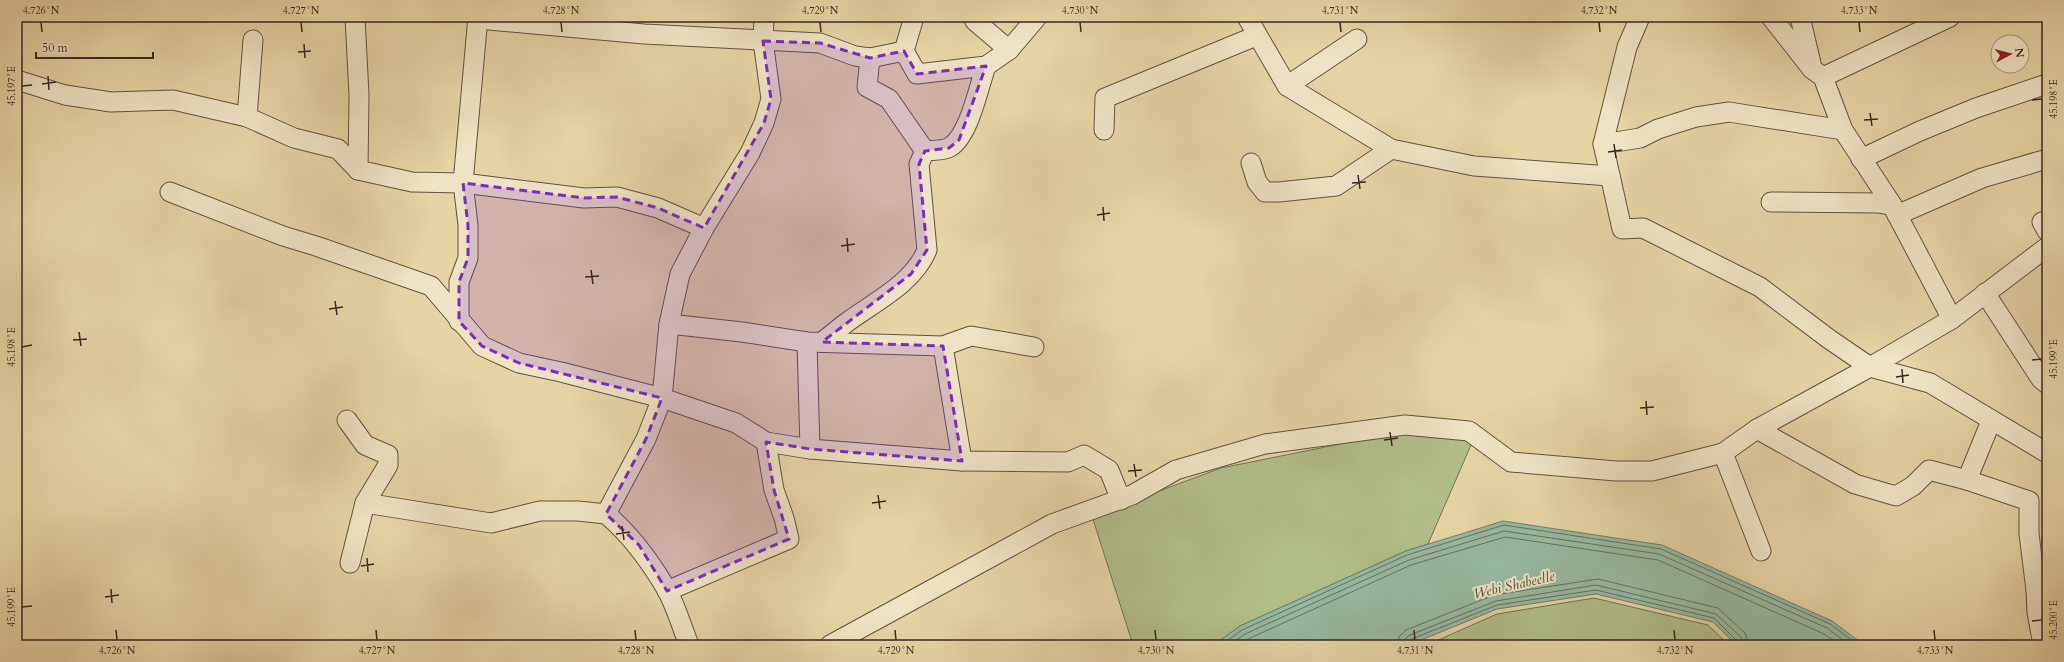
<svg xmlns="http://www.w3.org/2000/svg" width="2064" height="662" viewBox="0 0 2064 662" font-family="Cardo,serif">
	<rect width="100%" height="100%" fill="#e5d4a4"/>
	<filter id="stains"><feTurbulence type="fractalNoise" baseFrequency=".005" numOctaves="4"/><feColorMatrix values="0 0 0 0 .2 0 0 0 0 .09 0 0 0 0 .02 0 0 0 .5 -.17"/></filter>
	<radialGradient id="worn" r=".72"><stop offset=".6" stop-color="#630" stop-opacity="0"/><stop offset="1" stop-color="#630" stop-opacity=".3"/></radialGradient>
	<!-- green -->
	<g fill="#b1bd88" stroke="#747254">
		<path d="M1410,430l54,4 7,11 -43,99 -22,7 -166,75 -26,19h-81l-41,-129 129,-48z"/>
		<path d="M1594,598l114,27 21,20h-302l70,-31z"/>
	</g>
	<!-- water -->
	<path fill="#97b9a1" stroke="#717f6e" d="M1503,521l159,24 170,76 32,24h-128l-23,-23 -117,-28 -99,15 -88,36h-195l26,-19 166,-75z"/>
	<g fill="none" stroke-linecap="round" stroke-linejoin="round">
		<!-- shore -->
		<g stroke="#677061" stroke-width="1">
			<path d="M1221,645l21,-15 165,-75 97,-30 157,24 169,75 28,21"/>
			<path d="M1229,645l16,-11 164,-74 95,-29 155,23 168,74 23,17"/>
			<path d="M1240,645l8,-6 163,-74 94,-28 153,23 166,74 16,11"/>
			<path d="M1398,645l1,-8 7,-7 88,-35 104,-16 120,29 27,25 4,12"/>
			<path d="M1404,645l1,-6 5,-4 86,-34 100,-16 120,29 25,23 2,8"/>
			<path d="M1409,645l3,-6 85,-34 99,-15 118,28 23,23 1,4"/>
		</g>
		<defs>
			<g id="minor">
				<path d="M355,17l4,78 -1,75"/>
				<path d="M914,17l-10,34 13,23 69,-8 23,-16 28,-33"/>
				<path d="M973,17l2,4 34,29"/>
				<path d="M1247,17l40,69 104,63 83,17 136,10"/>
				<path d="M1640,17l-13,30 -24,97 19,85 21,-1 117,59 69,52 41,28 60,16 117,70"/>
				<path d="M1771,17l41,52 11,8 20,53 49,75 60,114"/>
				<path d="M1800,17l11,46"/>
				<path d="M478,19l166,15 176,9 35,13 15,2 34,-7"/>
				<path d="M870,58l-3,29 22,12 36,52"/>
				<path d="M1823,77l127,-60"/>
				<path d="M17,80l48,15 46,7 62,-2 74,17 47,21 44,11 20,21 54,12 51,1 121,15 33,-1 41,11 46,20"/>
				<path d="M1287,86l70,-47"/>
				<path d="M247,117l6,-77"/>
				<path d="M1104,130l1,-32 151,-62"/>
				<path d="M1603,144l37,-6 18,-9 38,-12 33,-5 114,18"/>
				<path d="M1861,159l59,-28 56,-23 71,-24"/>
				<path d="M1251,163l6,19 8,10h14l57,-6 55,-37"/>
				<path d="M170,192l113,44 33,10 115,40 51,60 37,17 42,9 101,26 74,25 30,19 44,7 152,12 106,1 16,-7 25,15 12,30"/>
				<path d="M1771,202l107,1 14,2"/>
				<path d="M1897,215l85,-37 65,-19"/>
				<path d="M2042,222l5,9"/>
				<path d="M1985,293l56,86 6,5"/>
				<path d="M459,321v-39l9,-24v-33l-5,-42 15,-166"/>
				<path d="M669,324l73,8 65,10 136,4 28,-10 63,11"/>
				<path d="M807,342l3,107"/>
				<path d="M822,342c8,-6 16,-13 24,-19 28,-21 67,-39 81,-73l-8,-86 6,-13c7,-1 19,0 25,-4 19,-11 29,-61 36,-81"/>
				<path d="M943,346l19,115"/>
				<path d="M347,420l18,25 23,10v10l-23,38 -15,60"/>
				<path d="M1757,429l98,55 41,12 17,-10 16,-16 38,10 62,21v33l7,56 11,-2"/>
				<path d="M1723,453l38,98"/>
				<path d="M1967,480l24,-59"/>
				<path d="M365,503l126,20 49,-12h38l28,3 40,-75 16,-41 7,-74 11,-50 24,-46 46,-75 14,-30 7,-24 -8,-58 1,-24"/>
				<path d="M606,514c25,21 44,47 61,76 9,17 15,37 22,55"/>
				<path d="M2036,590l1,22 6,33"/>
				<path d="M667,591l122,-52 -5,-21 -10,-28 -8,-48"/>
				<path d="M830,645l222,-121 80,-29 44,-25 89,-26 140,-19 64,6 42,31 105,9h36l71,-18 34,-24 113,-62 82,-48 95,-72"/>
			</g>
		</defs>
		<!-- minor casing -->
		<use href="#minor" stroke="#625342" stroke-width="21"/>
		<!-- minor -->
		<use href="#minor" stroke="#eee3c4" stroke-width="19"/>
	</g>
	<!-- marked area -->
	<path fill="#7b2cbf" fill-opacity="0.2" stroke="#7b2cbf" stroke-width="3" stroke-dasharray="8 5" stroke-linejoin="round" d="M763,41l57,2 50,15 34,-7 13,23 69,-8 -27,74 -10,8 -24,3 -6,13 8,86 -16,24 -89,68 121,4 19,115 -152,-12 -44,-7 8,48 15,49 -122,52 -28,-46 -33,-31 40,-75 16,-41 -143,-35 -37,-17 -23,-25v-39l9,-24v-33l-5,-42 121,15 33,-1 41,11 46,20 60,-105 7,-24z"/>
	<!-- ticks -->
	<path fill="none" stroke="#372821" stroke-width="1.5" d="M41,22l1,10M301,22l1,10M561,22l1,10M820,22l1,10M1080,22l1,10M1340,22l1,10M1599,22l1,10M1859,22l1,10M304,44l1,14M298,52l13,-1M48,76l1,14M42,84l14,-2M22,86l10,-1M2032,100l10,-1M1870,113l2,13M1864,120l14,-1M1614,144l2,14M1608,152l14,-2M1358,175l2,14M1352,183l14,-1M1103,207l1,14M1097,215l13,-2M847,238l1,14M841,246l14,-2M591,270l2,14M585,277l14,-1M335,301l2,14M329,309l14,-2M79,332l2,14M73,340l14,-1M22,347l10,-2M2032,360l10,-1M1902,369l1,14M1896,377l13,-2M1646,401l1,14M1640,408l14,-1M1390,432l2,14M1384,440l14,-2M1134,464l2,13M1128,471l14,-1M878,495l2,14M872,503l14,-2M622,526l2,14M616,534l14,-2M367,558l1,14M361,566l13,-2M111,589l1,14M105,597l14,-2M22,607l10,-1M2032,621l10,-1M116,630l1,10M376,630l1,10M635,630l1,10M895,630l1,10M1155,630l1,10M1414,630l1,10M1674,630l1,10M1934,630l1,10"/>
	<g text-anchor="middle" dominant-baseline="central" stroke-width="4" stroke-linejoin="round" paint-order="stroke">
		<!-- water labels -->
		<g font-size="14" font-style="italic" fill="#4f4c41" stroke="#eee3c4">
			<text transform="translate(1514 585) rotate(-13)">Webi Shabeelle</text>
		</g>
	</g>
	<!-- margin -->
	<rect width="2064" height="662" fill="none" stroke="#e5d4a4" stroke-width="44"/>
	<!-- north arrow -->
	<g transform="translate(2010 54) rotate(83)"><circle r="19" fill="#eee3c4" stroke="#a59883"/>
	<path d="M0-3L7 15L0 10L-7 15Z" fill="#8f2418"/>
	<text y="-6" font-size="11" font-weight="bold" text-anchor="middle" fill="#372821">N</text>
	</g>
	<!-- scale -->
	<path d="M36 52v6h117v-6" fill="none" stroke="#372821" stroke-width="2"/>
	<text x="42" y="52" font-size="12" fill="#372821" stroke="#eee3c4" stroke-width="3" paint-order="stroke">50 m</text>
	<rect x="22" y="22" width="2020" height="618" fill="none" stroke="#372821" stroke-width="1.5"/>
	<g font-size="10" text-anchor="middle" fill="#372821">
		<text x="41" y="14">4.726°N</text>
		<text x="301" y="14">4.727°N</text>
		<text x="561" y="14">4.728°N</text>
		<text x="820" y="14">4.729°N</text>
		<text x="1080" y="14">4.730°N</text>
		<text x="1340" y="14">4.731°N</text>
		<text x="1599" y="14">4.732°N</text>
		<text x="1859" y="14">4.733°N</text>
		<text transform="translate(11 86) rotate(-90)" y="4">45.197°E</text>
		<text transform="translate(2053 99) rotate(-90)" y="4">45.198°E</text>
		<text transform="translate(11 347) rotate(-90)" y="4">45.198°E</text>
		<text transform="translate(2053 359) rotate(-90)" y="4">45.199°E</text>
		<text transform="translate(11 607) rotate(-90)" y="4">45.199°E</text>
		<text transform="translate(2053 620) rotate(-90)" y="4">45.200°E</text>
		<text x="117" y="654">4.726°N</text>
		<text x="377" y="654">4.727°N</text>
		<text x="636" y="654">4.728°N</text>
		<text x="896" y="654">4.729°N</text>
		<text x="1156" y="654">4.730°N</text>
		<text x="1415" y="654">4.731°N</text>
		<text x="1675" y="654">4.732°N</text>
		<text x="1935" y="654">4.733°N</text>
	</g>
	<rect width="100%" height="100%" filter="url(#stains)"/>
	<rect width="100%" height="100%" fill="url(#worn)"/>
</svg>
